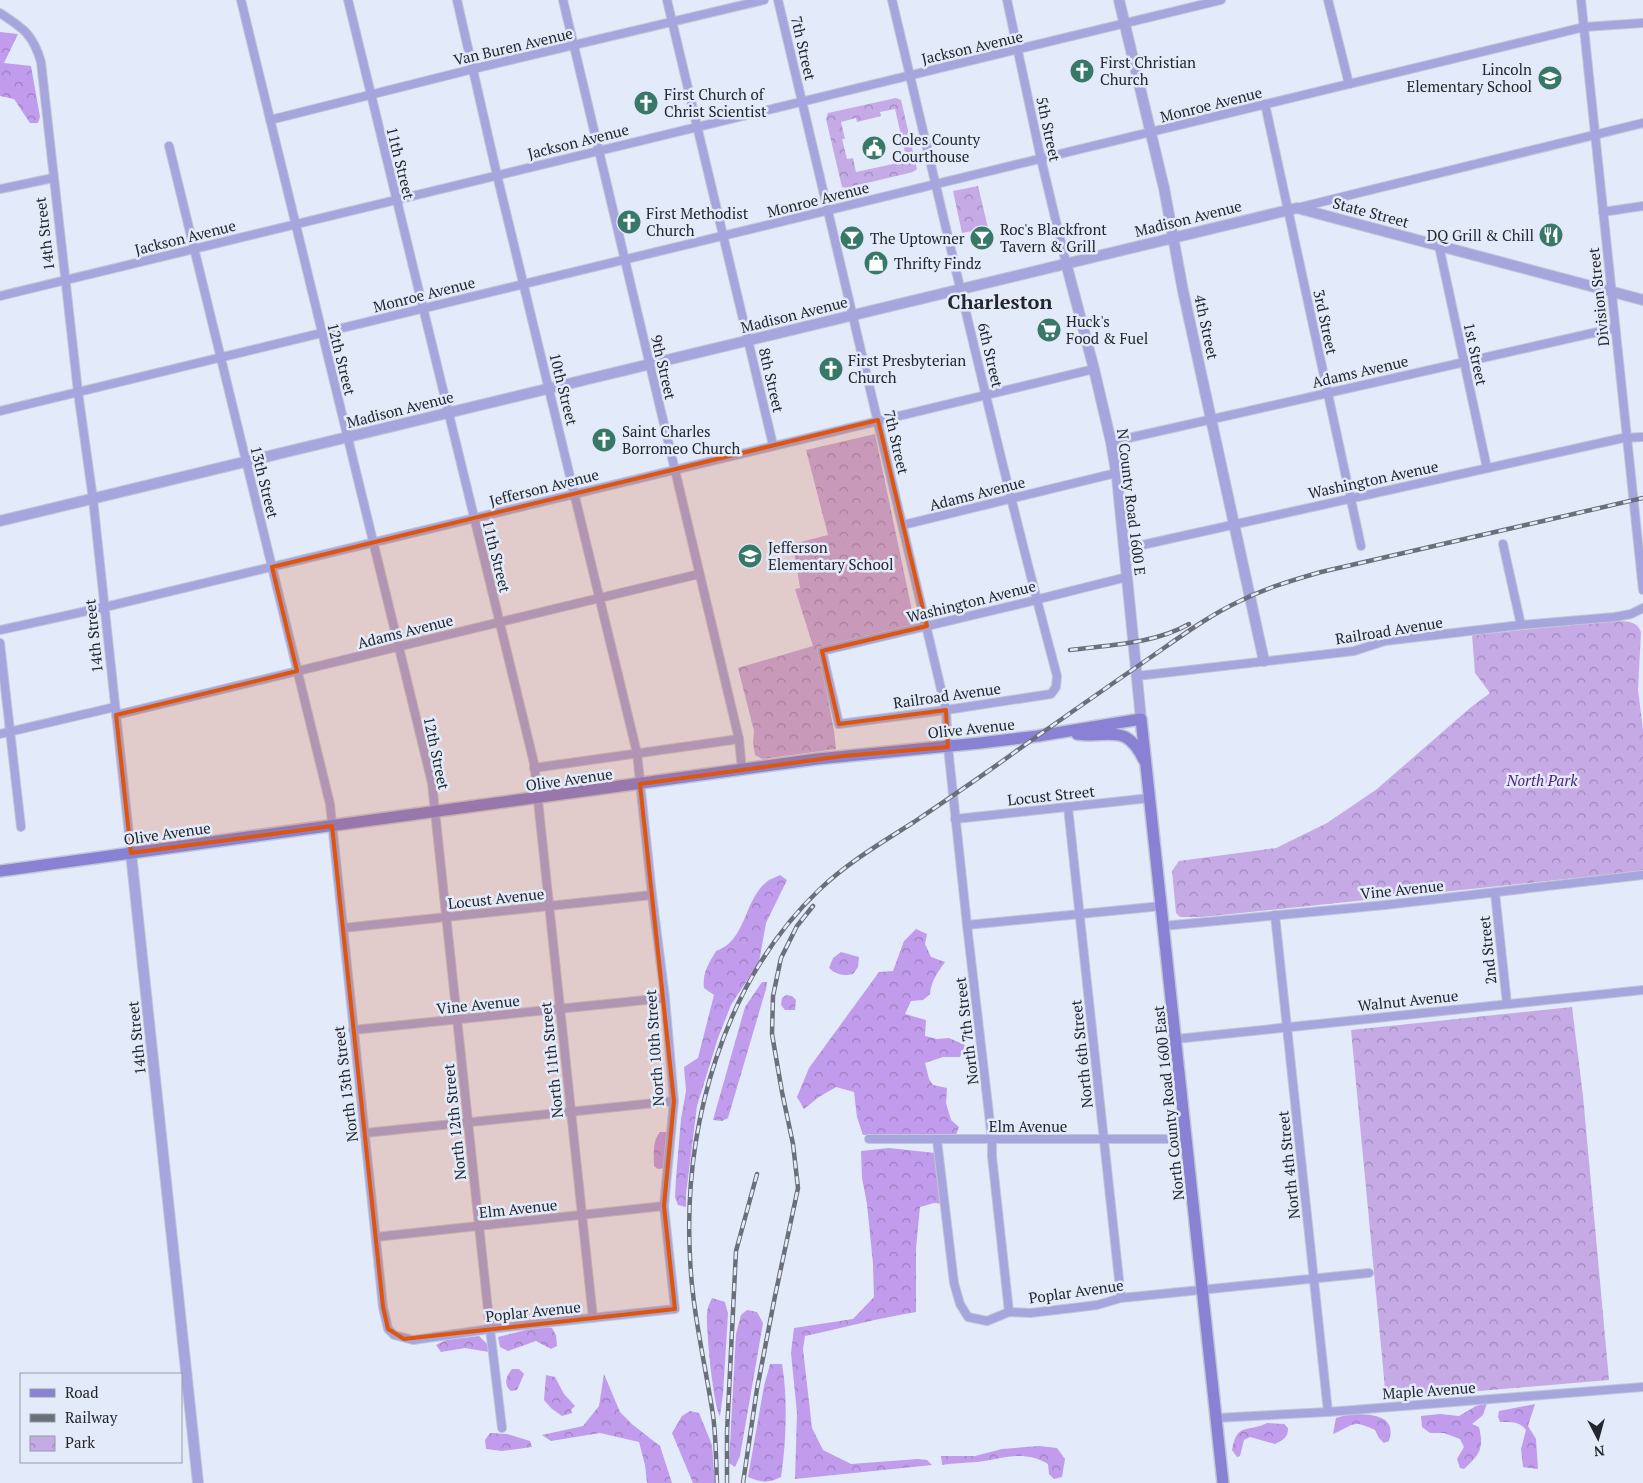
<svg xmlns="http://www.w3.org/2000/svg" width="1643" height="1483" viewBox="0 0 1643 1483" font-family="'PT Serif',serif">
	<defs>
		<pattern id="forest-crowns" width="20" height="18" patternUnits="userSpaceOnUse" patternTransform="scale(1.25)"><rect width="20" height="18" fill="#c19cec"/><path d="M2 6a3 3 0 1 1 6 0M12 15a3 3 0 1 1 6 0" fill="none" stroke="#9c7fbf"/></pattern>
		<pattern id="park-crowns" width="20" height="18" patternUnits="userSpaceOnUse" patternTransform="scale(1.25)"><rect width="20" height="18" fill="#c5aae5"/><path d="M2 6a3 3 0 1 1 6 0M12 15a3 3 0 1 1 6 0" fill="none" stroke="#a08aba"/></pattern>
	</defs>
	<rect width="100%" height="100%" fill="#e3eafa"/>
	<!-- forest -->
	<g fill="url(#forest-crowns)">
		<path d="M0,32l18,2 -14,29 27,3 9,51 -2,6h-8l-16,-24 -14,-3z"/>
		<path d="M780,875l7,5 -21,43 -7,39 -28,43 -13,33 -21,68 -11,88v13l-8,-2 -3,-8 1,-19 5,-59 5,-28 -2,-24 14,-9 16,-63 -10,-7c-2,-15 5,-25 12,-37 31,-10 28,-54 53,-71 4,-2 8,-3 11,-5z"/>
		<path d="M916,929l11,5 -2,10 6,13 14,5c-7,10 -14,19 -15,32l-7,6 -12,1 -6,13 21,6 -1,16 12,3 12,-1 16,7 -5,12h-17l-18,6 4,16 4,6 14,3 -1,15 5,17 8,7 -3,8 -66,-1 -27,1 -6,-18 -3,-25 -18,-5 -17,10 -15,12 -7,-12 12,-29 70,-96 14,-1 11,-30z"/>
		<path d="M841,952l18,5 -1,10 -5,7c-10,2 -16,1 -24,-6l4,-10z"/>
		<path d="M762,982h5l-1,7 -38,129 -6,3 -9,-1 32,-113z"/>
		<path d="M786,995l6,1 4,4 -1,10h-10l-4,-5 1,-7z"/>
		<path d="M660,1132h8l-3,36 -7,1 -4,-3c0,-11 -2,-25 6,-34z"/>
		<path d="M889,1148l46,5 7,10 2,41 -10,-1 -14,4 -4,41v64c-37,6 -74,16 -111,24l-2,13 9,79 11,22 28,14 67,-5 9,1 5,5 -137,14 2,-66 -6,-60 3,-25 59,-9 21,-22 -1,-33 -6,-60 -5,-26 -1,-27z"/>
		<path d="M712,1298l13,4 3,12 -5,80 -3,22c-7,-12 -14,-87 -13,-103 0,-5 3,-10 5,-15z"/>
		<path d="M747,1310l10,2 6,11 -23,133 -5,11 -6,-4 7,-129 5,-19z"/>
		<path d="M542,1326l10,2 4,7 1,11 -6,3 -15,-8 -28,10 -8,-4 -2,-10z"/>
		<path d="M479,1336l10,10v6l-24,-4 -24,4 -5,-7 10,-5z"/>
		<path d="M770,1364h12c6,34 4,79 -1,113 -13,6 -19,6 -33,0l16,-91z"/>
		<path d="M512,1369h7l5,5 -7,16 -6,1c-8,-6 -5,-15 1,-22z"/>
		<path d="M604,1374l16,38 13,13 27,21 12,37h-25l-2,-18 -6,-23 -39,-9 -49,8 -9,-6 41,-9 16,-20z"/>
		<path d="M546,1375l9,2 9,17 11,12 -4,4 1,3 -10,3 -10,-7 -8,-9z"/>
		<path d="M1487,1403l-4,12 -11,9 7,3c5,22 1,27 -15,42l-4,-1 -3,-9 7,-12 -4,-8 -16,-6h-14l-8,-6 -1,-11 19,-2 19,2 17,-10z"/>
		<path d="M1535,1404l-7,22 8,13 2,30 -15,-2 -2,-18 5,-19c-6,-9 -16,-8 -26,-8l-2,-5 1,-6z"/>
		<path d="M690,1411l9,2 13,32 3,38h-22l-21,-50 10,-17z"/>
		<path d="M1350,1414c19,0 48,0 39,27l-5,2 -5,-5 -4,-8c-24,-11 -20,-5 -42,4l3,-16z"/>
		<path d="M1267,1423l17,1 4,4c0,10 -5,12 -13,16l-25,-7 -6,3 -4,16 -3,1 -5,-7c5,-28 15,-17 35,-27z"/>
		<path d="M490,1433l17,1 23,7 2,6 -30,4 -16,-2 -1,-9z"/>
		<path d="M1039,1446l18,2 8,11 -3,18 -8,2 -5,-5 -1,-10c-24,-15 -46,-5 -71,-2 -12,1 -23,1 -35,3l-1,-9h34l27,-7z"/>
	</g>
	<!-- park -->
	<g fill="url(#park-crowns)" fill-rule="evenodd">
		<path d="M896,98l5,2 16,69 -4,3 -67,16 -4,-1 -16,-68 2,-6zM895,109l12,52 -51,11 -3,-14 -6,1 -5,-20h3l-4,-17 15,-4 1,4 24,-6 -1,-4z"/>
		<path d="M978,186l10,42 -26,5 -9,-42z"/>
		<path d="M875,434l40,191 -97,23 16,83 2,18 -74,10 -7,-4 -2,-12 1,-12 -16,-63 75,-22 -18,-57 5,-1 -7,-44 35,-9 -22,-85z"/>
		<path d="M1609,621c13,1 27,-3 32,11l-3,58 5,40v141l-441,46h-22l-4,-4 -4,-42 7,-10 97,-13 51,-25 50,-34 93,-81 20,-15 -15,-20 -3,-38z"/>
		<path d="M1572,1007l11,89 26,284 -223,19 -35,-369z"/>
	</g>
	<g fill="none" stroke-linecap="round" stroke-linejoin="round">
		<defs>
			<g id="minor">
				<path d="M241,0l191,783 58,546 12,99"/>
				<path d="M348,0l186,763 59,555"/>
				<path d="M563,0l176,739 3,31"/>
				<path d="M667,0l106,445"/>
				<path d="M778,0l168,710 2,37 19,178 25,215v16l17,156"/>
				<path d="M892,0c54,226 105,452 165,676l-1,11 -5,7 -105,16 -107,14 -17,-73 214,-51 3,-1 88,-22"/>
				<path d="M1007,0l34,159 25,104"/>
				<path d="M1328,0l21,84"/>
				<path d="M1581,0l62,590"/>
				<path d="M0,13c23,15 33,21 41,49l37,330 15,107 38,354"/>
				<path d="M1265,104l96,442"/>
				<path d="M270,120l203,-51 291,-69"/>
				<path d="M169,146l161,658 53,503 5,22 6,6 19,5 77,-11 185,-20 -11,-103 10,-105 -9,-103 -13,-103 -15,-142 -140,-578 -40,-175"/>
				<path d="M0,189l53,-11"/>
				<path d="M1297,208l346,-85"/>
				<path d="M1603,212l40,-6"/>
				<path d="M1439,246l48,222"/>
				<path d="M0,296l1221,-296"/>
				<path d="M0,411l1584,-384 59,-4"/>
				<path d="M1111,442l504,-114"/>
				<path d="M903,525l213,-52"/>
				<path d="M1503,544l18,81"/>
				<path d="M1124,549l499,-111 20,-1"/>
				<path d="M0,630l105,-23 989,-238"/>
				<path d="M0,643l21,184"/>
				<path d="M1137,676l217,-25 31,-10 136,-16 94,-8 16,-3 12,-6"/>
				<path d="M116,715l583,-141"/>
				<path d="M0,734l115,-27"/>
				<path d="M534,768l205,-29"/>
				<path d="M1068,807l53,491"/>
				<path d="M955,819l195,-21"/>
				<path d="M1495,893l12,111"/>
				<path d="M1275,915l53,497"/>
				<path d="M967,925l195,-19"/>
				<path d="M1163,926l222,-21 258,-30"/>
				<path d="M343,928l309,-33"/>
				<path d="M353,1030l312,-32"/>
				<path d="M1176,1039l467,-49"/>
				<path d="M365,1133l309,-32"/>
				<path d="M869,1139h318"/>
				<path d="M937,1140l17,143 6,21 8,13 19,4 22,-9 21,1 43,-5 24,-3 24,-7 248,-25"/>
				<path d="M376,1237l288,-31"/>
				<path d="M1216,1418l112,-6 315,-25"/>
			</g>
			<g id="tertiary">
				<path d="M1119,0l45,188 19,103 81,370"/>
				<path d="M1066,263l28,106 17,73 6,35 24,242"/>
				<path d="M0,521l1297,-313 346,92"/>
				<path d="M131,853l67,630"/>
			</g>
			<g id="secondary">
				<path d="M1077,734c32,5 48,-13 67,26"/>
				<path d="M0,871l817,-112 163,-16 58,-7 103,-17 82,764"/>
			</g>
		</defs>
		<!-- minor casing -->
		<use href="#minor" stroke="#c0c7d5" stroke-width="10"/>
		<!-- tertiary casing -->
		<use href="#tertiary" stroke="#c0c7d5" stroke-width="12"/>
		<!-- secondary casing -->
		<use href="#secondary" stroke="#c0c7d5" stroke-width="14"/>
		<!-- minor -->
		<use href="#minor" stroke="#a7a5dd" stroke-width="8"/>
		<!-- tertiary -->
		<use href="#tertiary" stroke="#a7a5dd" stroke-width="10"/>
		<!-- secondary -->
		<use href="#secondary" stroke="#8881d4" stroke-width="11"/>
		<defs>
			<g id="rail">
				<path d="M1070,650c39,-5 84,-6 119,-26"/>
				<path d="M717,1483c-1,-22 -1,-46 -4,-68 -8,-52 -21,-105 -23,-158 -7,-130 33,-275 129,-367 28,-27 62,-47 95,-68 34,-23 68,-46 101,-70 45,-32 91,-64 136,-95 29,-20 57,-41 89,-56 26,-13 53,-21 81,-29l322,-74"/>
				<path d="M727,1483v-51l9,-181 21,-77"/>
				<path d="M743,1483l14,-94 18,-93 23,-108 -5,-44 -11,-52 -10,-58 1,-38 8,-38 16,-32 16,-20"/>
			</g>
		</defs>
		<!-- rail casing -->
		<use href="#rail" stroke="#6b6f79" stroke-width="4.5"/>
		<!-- rail -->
		<use href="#rail" stroke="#e3eafa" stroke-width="2.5" stroke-dasharray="8" stroke-linecap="butt"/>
	</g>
	<!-- marked area -->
	<path fill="#de560e" fill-opacity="0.2" stroke="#de560e" stroke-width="4" stroke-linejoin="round" d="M878,420l49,206 -105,25 17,73 107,-14 2,37 -105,9 -203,28 34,317 -10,105 11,103 -271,30 -16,-10 -5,-22 -51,-481 -201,27 -15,-138 181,-44 -25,-104z"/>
	<!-- icons -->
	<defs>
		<symbol id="church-disc" viewBox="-11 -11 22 22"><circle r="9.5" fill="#377867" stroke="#e3eafa"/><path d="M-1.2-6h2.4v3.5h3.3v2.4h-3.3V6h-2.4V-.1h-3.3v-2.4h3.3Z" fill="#fff"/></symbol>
		<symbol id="school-disc" viewBox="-11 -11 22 22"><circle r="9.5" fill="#377867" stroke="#e3eafa"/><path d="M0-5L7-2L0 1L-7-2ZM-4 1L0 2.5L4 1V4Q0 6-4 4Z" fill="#fff"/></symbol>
		<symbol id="civic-disc" viewBox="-11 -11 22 22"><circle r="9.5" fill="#377867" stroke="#e3eafa"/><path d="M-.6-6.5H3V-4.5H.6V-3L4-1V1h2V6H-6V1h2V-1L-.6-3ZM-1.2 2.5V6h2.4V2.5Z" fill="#fff"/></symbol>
		<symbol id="restaurant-disc" viewBox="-11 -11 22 22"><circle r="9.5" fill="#377867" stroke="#e3eafa"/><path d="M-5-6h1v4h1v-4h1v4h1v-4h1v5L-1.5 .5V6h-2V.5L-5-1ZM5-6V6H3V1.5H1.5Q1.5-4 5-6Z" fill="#fff"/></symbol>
		<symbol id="bar-disc" viewBox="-11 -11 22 22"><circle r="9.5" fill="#377867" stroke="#e3eafa"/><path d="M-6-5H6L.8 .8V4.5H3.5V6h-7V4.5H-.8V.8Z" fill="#fff"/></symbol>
		<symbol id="shop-disc" viewBox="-11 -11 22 22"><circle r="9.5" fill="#377867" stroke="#e3eafa"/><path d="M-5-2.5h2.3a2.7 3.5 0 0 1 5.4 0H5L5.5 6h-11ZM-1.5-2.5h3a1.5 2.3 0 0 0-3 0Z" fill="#fff"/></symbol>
		<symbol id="supermarket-disc" viewBox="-11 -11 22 22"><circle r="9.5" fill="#377867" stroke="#e3eafa"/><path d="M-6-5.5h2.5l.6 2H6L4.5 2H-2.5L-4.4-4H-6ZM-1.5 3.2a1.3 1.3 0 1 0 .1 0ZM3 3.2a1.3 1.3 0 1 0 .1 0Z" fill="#fff"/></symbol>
	</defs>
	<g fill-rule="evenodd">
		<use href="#church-disc" x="1068" y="57" width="28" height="28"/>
		<use href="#school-disc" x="1536" y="64" width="28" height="28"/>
		<use href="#church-disc" x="632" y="89" width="28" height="28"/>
		<use href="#civic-disc" x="860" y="134" width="28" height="28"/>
		<use href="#church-disc" x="615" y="208" width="28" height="28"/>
		<use href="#restaurant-disc" x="1537" y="221" width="28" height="28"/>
		<use href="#bar-disc" x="838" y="224" width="28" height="28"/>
		<use href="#bar-disc" x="968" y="224" width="28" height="28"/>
		<use href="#shop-disc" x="862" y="249" width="28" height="28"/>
		<use href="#supermarket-disc" x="1035" y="316" width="28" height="28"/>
		<use href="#church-disc" x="817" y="355" width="28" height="28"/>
		<use href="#church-disc" x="590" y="426" width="28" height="28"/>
		<use href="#school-disc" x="736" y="542" width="28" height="28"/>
	</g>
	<g text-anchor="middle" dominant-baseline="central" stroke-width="5" stroke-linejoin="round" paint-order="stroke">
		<!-- street labels -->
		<g font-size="15" fill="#23262c" stroke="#e3eafa">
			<text transform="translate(513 46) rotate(-13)">Van Buren Avenue</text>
			<text transform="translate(972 47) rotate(-13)">Jackson Avenue</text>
			<text transform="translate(804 48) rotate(77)">7th Street</text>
			<text transform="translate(1211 104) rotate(-14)">Monroe Avenue</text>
			<text transform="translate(1049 129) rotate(78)">5th Street</text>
			<text transform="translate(578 141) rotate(-14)">Jackson Avenue</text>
			<text transform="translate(401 163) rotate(76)">11th Street</text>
			<text transform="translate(818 199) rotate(-14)">Monroe Avenue</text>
			<text transform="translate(1371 212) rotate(15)">State Street</text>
			<text transform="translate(1188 218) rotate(-14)">Madison Avenue</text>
			<text transform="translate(44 234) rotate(-97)">14th Street</text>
			<text transform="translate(185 237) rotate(-14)">Jackson Avenue</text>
			<text transform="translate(424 294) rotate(-14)">Monroe Avenue</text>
			<text transform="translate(1598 297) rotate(-96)">Division Street</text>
			<text transform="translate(794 314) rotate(-14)">Madison Avenue</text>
			<text transform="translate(1326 322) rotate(78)">3rd Street</text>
			<text transform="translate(1207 327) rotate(78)">4th Street</text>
			<text transform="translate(1476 354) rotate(78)">1st Street</text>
			<text transform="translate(991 355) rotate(77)">6th Street</text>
			<text transform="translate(342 359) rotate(76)">12th Street</text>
			<text transform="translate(664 367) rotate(77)">9th Street</text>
			<text transform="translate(1360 371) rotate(-13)">Adams Avenue</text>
			<text transform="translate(772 380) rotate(77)">8th Street</text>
			<text transform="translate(564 389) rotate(76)">10th Street</text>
			<text transform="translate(400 409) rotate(-14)">Madison Avenue</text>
			<text transform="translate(897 442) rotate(77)">7th Street</text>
			<text transform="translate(1373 479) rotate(-12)">Washington Avenue</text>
			<text transform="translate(265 482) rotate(76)">13th Street</text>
			<text transform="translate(544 487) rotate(-14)">Jefferson Avenue</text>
			<text transform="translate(977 493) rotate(-14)">Adams Avenue</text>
			<text transform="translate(1132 502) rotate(83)">N County Road 1600 E</text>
			<text transform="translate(497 556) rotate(76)">11th Street</text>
			<text transform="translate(971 601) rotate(-14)">Washington Avenue</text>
			<text transform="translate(1389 630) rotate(-9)">Railroad Avenue</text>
			<text transform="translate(405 631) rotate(-14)">Adams Avenue</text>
			<text transform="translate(93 636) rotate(-96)">14th Street</text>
			<text transform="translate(947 695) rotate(-8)">Railroad Avenue</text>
			<text transform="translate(971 728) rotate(-6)">Olive Avenue</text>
			<text transform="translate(437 753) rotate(78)">12th Street</text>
			<text transform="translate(569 779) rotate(-8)">Olive Avenue</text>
			<text transform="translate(1051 795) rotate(-6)">Locust Street</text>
			<text transform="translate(167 833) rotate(-8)">Olive Avenue</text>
			<text transform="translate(1402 889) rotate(-6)">Vine Avenue</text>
			<text transform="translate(496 898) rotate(-6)">Locust Avenue</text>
			<text transform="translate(1487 950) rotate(-96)">2nd Street</text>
			<text transform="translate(1408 1000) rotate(-6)">Walnut Avenue</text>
			<text transform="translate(478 1004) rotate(-6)">Vine Avenue</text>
			<text transform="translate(966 1031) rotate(-97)">North 7th Street</text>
			<text transform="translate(136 1038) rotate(-96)">14th Street</text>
			<text transform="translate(654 1048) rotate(-94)">North 10th Street</text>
			<text transform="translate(1081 1054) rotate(-96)">North 6th Street</text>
			<text transform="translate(551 1060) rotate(-96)">North 11th Street</text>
			<text transform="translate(345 1084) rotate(-97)">North 13th Street</text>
			<text transform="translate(1168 1103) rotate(-96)">North County Road 1600 East</text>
			<text transform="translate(454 1122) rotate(-96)">North 12th Street</text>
			<text x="1028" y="1126">Elm Avenue</text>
			<text transform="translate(1288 1165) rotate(-96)">North 4th Street</text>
			<text transform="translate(518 1208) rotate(-6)">Elm Avenue</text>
			<text transform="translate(1076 1291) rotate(-8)">Poplar Avenue</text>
			<text transform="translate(533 1311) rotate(-6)">Poplar Avenue</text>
			<text transform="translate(1429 1390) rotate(-4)">Maple Avenue</text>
		</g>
		<!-- poi labels -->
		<g font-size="15" fill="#23262c" stroke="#e3eafa" text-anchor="start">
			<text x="1100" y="62">First Christian<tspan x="1100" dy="17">Church</tspan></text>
			<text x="1532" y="69" text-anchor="end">Lincoln<tspan x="1532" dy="17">Elementary School</tspan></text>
			<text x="664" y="94">First Church of<tspan x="664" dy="17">Christ Scientist</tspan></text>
			<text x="892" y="139">Coles County<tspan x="892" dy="17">Courthouse</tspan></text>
			<text x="646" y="213">First Methodist<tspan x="646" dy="17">Church</tspan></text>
			<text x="1000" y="229">Roc's Blackfront<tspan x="1000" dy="17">Tavern &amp; Grill</tspan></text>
			<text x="1534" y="235" text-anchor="end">DQ Grill &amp; Chill</text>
			<text x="870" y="238">The Uptowner</text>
			<text x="894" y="263">Thrifty Findz</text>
			<text x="1066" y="321">Huck's<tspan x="1066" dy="17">Food &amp; Fuel</tspan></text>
			<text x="848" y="360">First Presbyterian<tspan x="848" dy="17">Church</tspan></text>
			<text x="622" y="431">Saint Charles<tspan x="622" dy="17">Borromeo Church</tspan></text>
			<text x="768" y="547">Jefferson<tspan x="768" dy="17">Elementary School</tspan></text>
		</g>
		<!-- park labels -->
		<g font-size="15" font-style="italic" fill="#53217d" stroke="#e3eafa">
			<text x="1542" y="780">North Park</text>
		</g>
		<!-- district labels -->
		<g font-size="20" font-weight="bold" fill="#23262c" stroke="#e3eafa">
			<text x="1000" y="301">Charleston</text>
		</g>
	</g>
	<!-- legend -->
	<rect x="20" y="1373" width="162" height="90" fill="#e3eafa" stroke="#969ca8"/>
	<rect x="30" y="1389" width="25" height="8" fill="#8881d4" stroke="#969ca8"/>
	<text x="65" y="1398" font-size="15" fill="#23262c">Road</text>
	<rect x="30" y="1414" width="25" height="8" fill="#6b6f79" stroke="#969ca8"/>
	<text x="65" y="1423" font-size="15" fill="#23262c">Railway</text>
	<rect x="30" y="1436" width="25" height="15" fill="url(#park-crowns)" stroke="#969ca8"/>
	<text x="65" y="1448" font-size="15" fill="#23262c">Park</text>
	<!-- north arrow -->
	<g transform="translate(1598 1438) rotate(174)" stroke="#e3eafa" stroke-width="4" paint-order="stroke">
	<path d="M0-4L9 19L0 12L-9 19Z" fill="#23262c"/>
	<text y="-8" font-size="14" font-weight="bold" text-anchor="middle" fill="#23262c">N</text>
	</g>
</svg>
